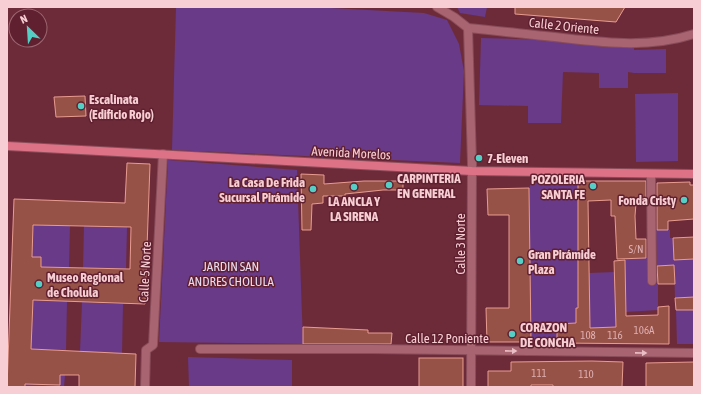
<svg xmlns="http://www.w3.org/2000/svg" width="701" height="394" viewBox="0 0 701 394" font-family="'Asap Condensed',sans-serif">
	<rect width="100%" height="100%" fill="#6d2b3a"/>
	<!-- green -->
	<g fill="#683a88">
		<path d="M176,7h136l112,6 23,7 12,24 5,27 -4,92 -288,-13z"/>
		<path d="M457,7h30l-2,10 -25,-4z"/>
		<path d="M481,38l153,4v8l32,-1v24h-32l-6,-1v16h-29v-15l-36,-1 -2,51h-33v-17l-49,-1z"/>
		<path d="M678,93v68l-42,1 -1,-68z"/>
		<path d="M168,160l129,10 6,174 -144,-2z"/>
		<path d="M578,181v124l-2,3v15l-19,1v19l-26,-1 -2,-154 2,-5z"/>
		<path d="M33,225l37,1 -1,42 -28,-1v-10h-9z"/>
		<path d="M84,226l43,1 -1,42 -43,-1z"/>
		<path d="M656,230h14v8h3l1,22 20,-1v38l-19,1 -1,-33 -17,1z"/>
		<path d="M648,258l1,26h9v26l-32,2 -1,-53z"/>
		<path d="M615,272l1,55 -26,1 -1,-55z"/>
		<path d="M33,300l34,1 -1,49 -35,-1z"/>
		<path d="M82,302l41,2 -1,49 -42,-1z"/>
		<path d="M676,310h18v34h-17z"/>
		<path d="M188,357l104,3v27h-103z"/>
		<path d="M60,375h5l-1,12h-39v-3l35,1z"/>
	</g>
	<!-- building -->
	<g fill="#975248" stroke="#e89c90" fill-rule="evenodd">
		<path d="M515,7h110l-9,15 -101,-8z"/>
		<path d="M85,96l1,20 -30,1 -2,-20z"/>
		<path d="M127,163l23,1 -5,140 -112,-4 -2,49 105,5 -1,33h-56v-12h-19v10l-35,-1v3h-18l7,-188 111,4zM33,225l98,2 -1,42 -89,-2v-10h-9z"/>
		<path d="M301,174l23,1v9l40,-3h39v9h-20l-38,4v2h-22v7l-11,1 -1,26h-9z"/>
		<path d="M578,181h68v21l-10,1 -1,13 1,23h10v19l-29,1 -2,-43h-4v-16l-23,1 2,127 26,-1 -2,-66 11,-1 1,56 32,-1v-8l11,-1v38l-112,-1v-19l19,-1v-15h2z"/>
		<path d="M690,182v3h4v34l-26,2v9h-11v-47z"/>
		<path d="M529,188l2,154h-44l-1,-34h23v-93h-21l-1,-26z"/>
		<path d="M694,237v22l-20,1 -1,-22z"/>
		<path d="M674,265l1,19h-17l-1,-18z"/>
		<path d="M694,297v13h-18l-1,-12z"/>
		<path d="M303,327l65,3v3h24l-1,11h-88z"/>
		<rect x="419" y="358" width="44" height="29"/>
		<path d="M592,361l31,1 -1,25h-69v-2h-22v2h-43v-16h23v-9z"/>
		<path d="M694,362v25h-48v-24z"/>
	</g>
	<g fill="none" stroke-linecap="round" stroke-linejoin="round">
		<defs>
			<path id="pedestrian" d="M145,387l1,-37 7,-5 10,-191"/>
			<g id="minor">
				<path d="M437,7l17,10 14,11c32,3 64,7 95,10 45,5 87,10 131,-4"/>
				<path d="M468,28l4,135 -1,224"/>
				<path d="M651,174l1,107"/>
				<path d="M200,349h172l322,4"/>
			</g>
			<path id="secondary" d="M7,146l465,25 222,3"/>
		</defs>
		<!-- pedestrian casing -->
		<use href="#pedestrian" stroke="#894c59" stroke-width="10"/>
		<!-- minor casing -->
		<use href="#minor" stroke="#894c59" stroke-width="10"/>
		<!-- secondary casing -->
		<use href="#secondary" stroke="#894c59" stroke-width="10"/>
		<!-- pedestrian -->
		<use href="#pedestrian" stroke="#a86470" stroke-width="8"/>
		<!-- minor -->
		<use href="#minor" stroke="#a86470" stroke-width="8"/>
		<!-- secondary -->
		<use href="#secondary" stroke="#dd7287" stroke-width="8"/>
	</g>
	<!-- one-way arrows -->
	<defs><path id="oneway-solid" d="M-6-.8H1V-3.2L6.5 0L1 3.2V.8H-6Z"/></defs>
	<g fill="#ebbec5">
		<use href="#oneway-solid" transform="translate(511 351) rotate(1)"/>
		<use href="#oneway-solid" transform="translate(641 353) rotate(1)"/>
	</g>
	<!-- markers -->
	<g fill="#55cec6" stroke="#60202f" stroke-width="1.5">
		<circle cx="81" cy="106" r="4"/>
		<circle cx="479" cy="158" r="4"/>
		<circle cx="389" cy="185" r="4"/>
		<circle cx="593" cy="186" r="4"/>
		<circle cx="354" cy="187" r="4"/>
		<circle cx="313" cy="189" r="4"/>
		<circle cx="684" cy="200" r="4"/>
		<circle cx="520" cy="261" r="4"/>
		<circle cx="39" cy="284" r="4"/>
		<circle cx="512" cy="334" r="4"/>
	</g>
	<g text-anchor="middle" dominant-baseline="central" stroke-width="3" stroke-linejoin="round" paint-order="stroke">
		<!-- number labels -->
		<g font-size="11" fill="#dfafb1">
			<text x="636" y="249">S/N</text>
			<text x="644" y="330">106A</text>
			<text x="588" y="335">108</text>
			<text x="615" y="335">116</text>
			<text x="539" y="373">111</text>
			<text x="586" y="374">110</text>
		</g>
		<!-- street labels -->
		<g font-size="13" fill="#f7ced4" stroke="#60202f">
			<text transform="translate(564 26) rotate(6)">Calle 2 Oriente</text>
			<text transform="translate(351 153) rotate(3)">Avenida Morelos</text>
			<text transform="translate(460 244) rotate(-90)">Calle 3 Norte</text>
			<text transform="translate(145 272) rotate(-87)">Calle 5 Norte</text>
			<text x="447" y="338">Calle 12 Poniente</text>
		</g>
		<!-- poi labels -->
		<g font-size="13" font-weight="bold" fill="#f7ced4" stroke="#60202f" text-anchor="start">
			<text x="89" y="99">Escalinata<tspan x="89" dy="15">(Edificio Rojo)</tspan></text>
			<text x="487" y="158">7-Eleven</text>
			<text x="397" y="178">CARPINTERIA<tspan x="397" dy="15">EN GENERAL</tspan></text>
			<text x="585" y="179" text-anchor="end">POZOLERIA<tspan x="585" dy="15">SANTA FE</tspan></text>
			<text x="305" y="182" text-anchor="end">La Casa De Frida<tspan x="305" dy="15">Sucursal Pirámide</tspan></text>
			<text x="676" y="200" text-anchor="end">Fonda Cristy</text>
			<text x="354" y="201" text-anchor="middle">LA ANCLA Y<tspan x="354" dy="15">LA SIRENA</tspan></text>
			<text x="528" y="254">Gran Pirámide<tspan x="528" dy="15">Plaza</tspan></text>
			<text x="47" y="277">Museo Regional<tspan x="47" dy="15">de Cholula</tspan></text>
			<text x="520" y="327">CORAZON<tspan x="520" dy="15">DE CONCHA</tspan></text>
		</g>
		<!-- park labels -->
		<g font-size="13" fill="#e7daf1" stroke="#60202f">
			<text x="231" y="266">JARDIN SAN<tspan x="231" dy="15">ANDRES CHOLULA</tspan></text>
		</g>
	</g>
	<!-- border -->
	<rect width="701" height="394" fill="none" stroke="#f7ced4" stroke-width="16"/>
	<!-- north arrow -->
	<g transform="translate(28 28) rotate(335)"><circle r="19" fill="#60202f" stroke="#9c6671"/>
	<path d="M0-3L7 15L0 10L-7 15Z" fill="#55cec6"/>
	<text y="-6" font-size="11" font-weight="bold" text-anchor="middle" fill="#f7ced4">N</text>
	</g>
</svg>
